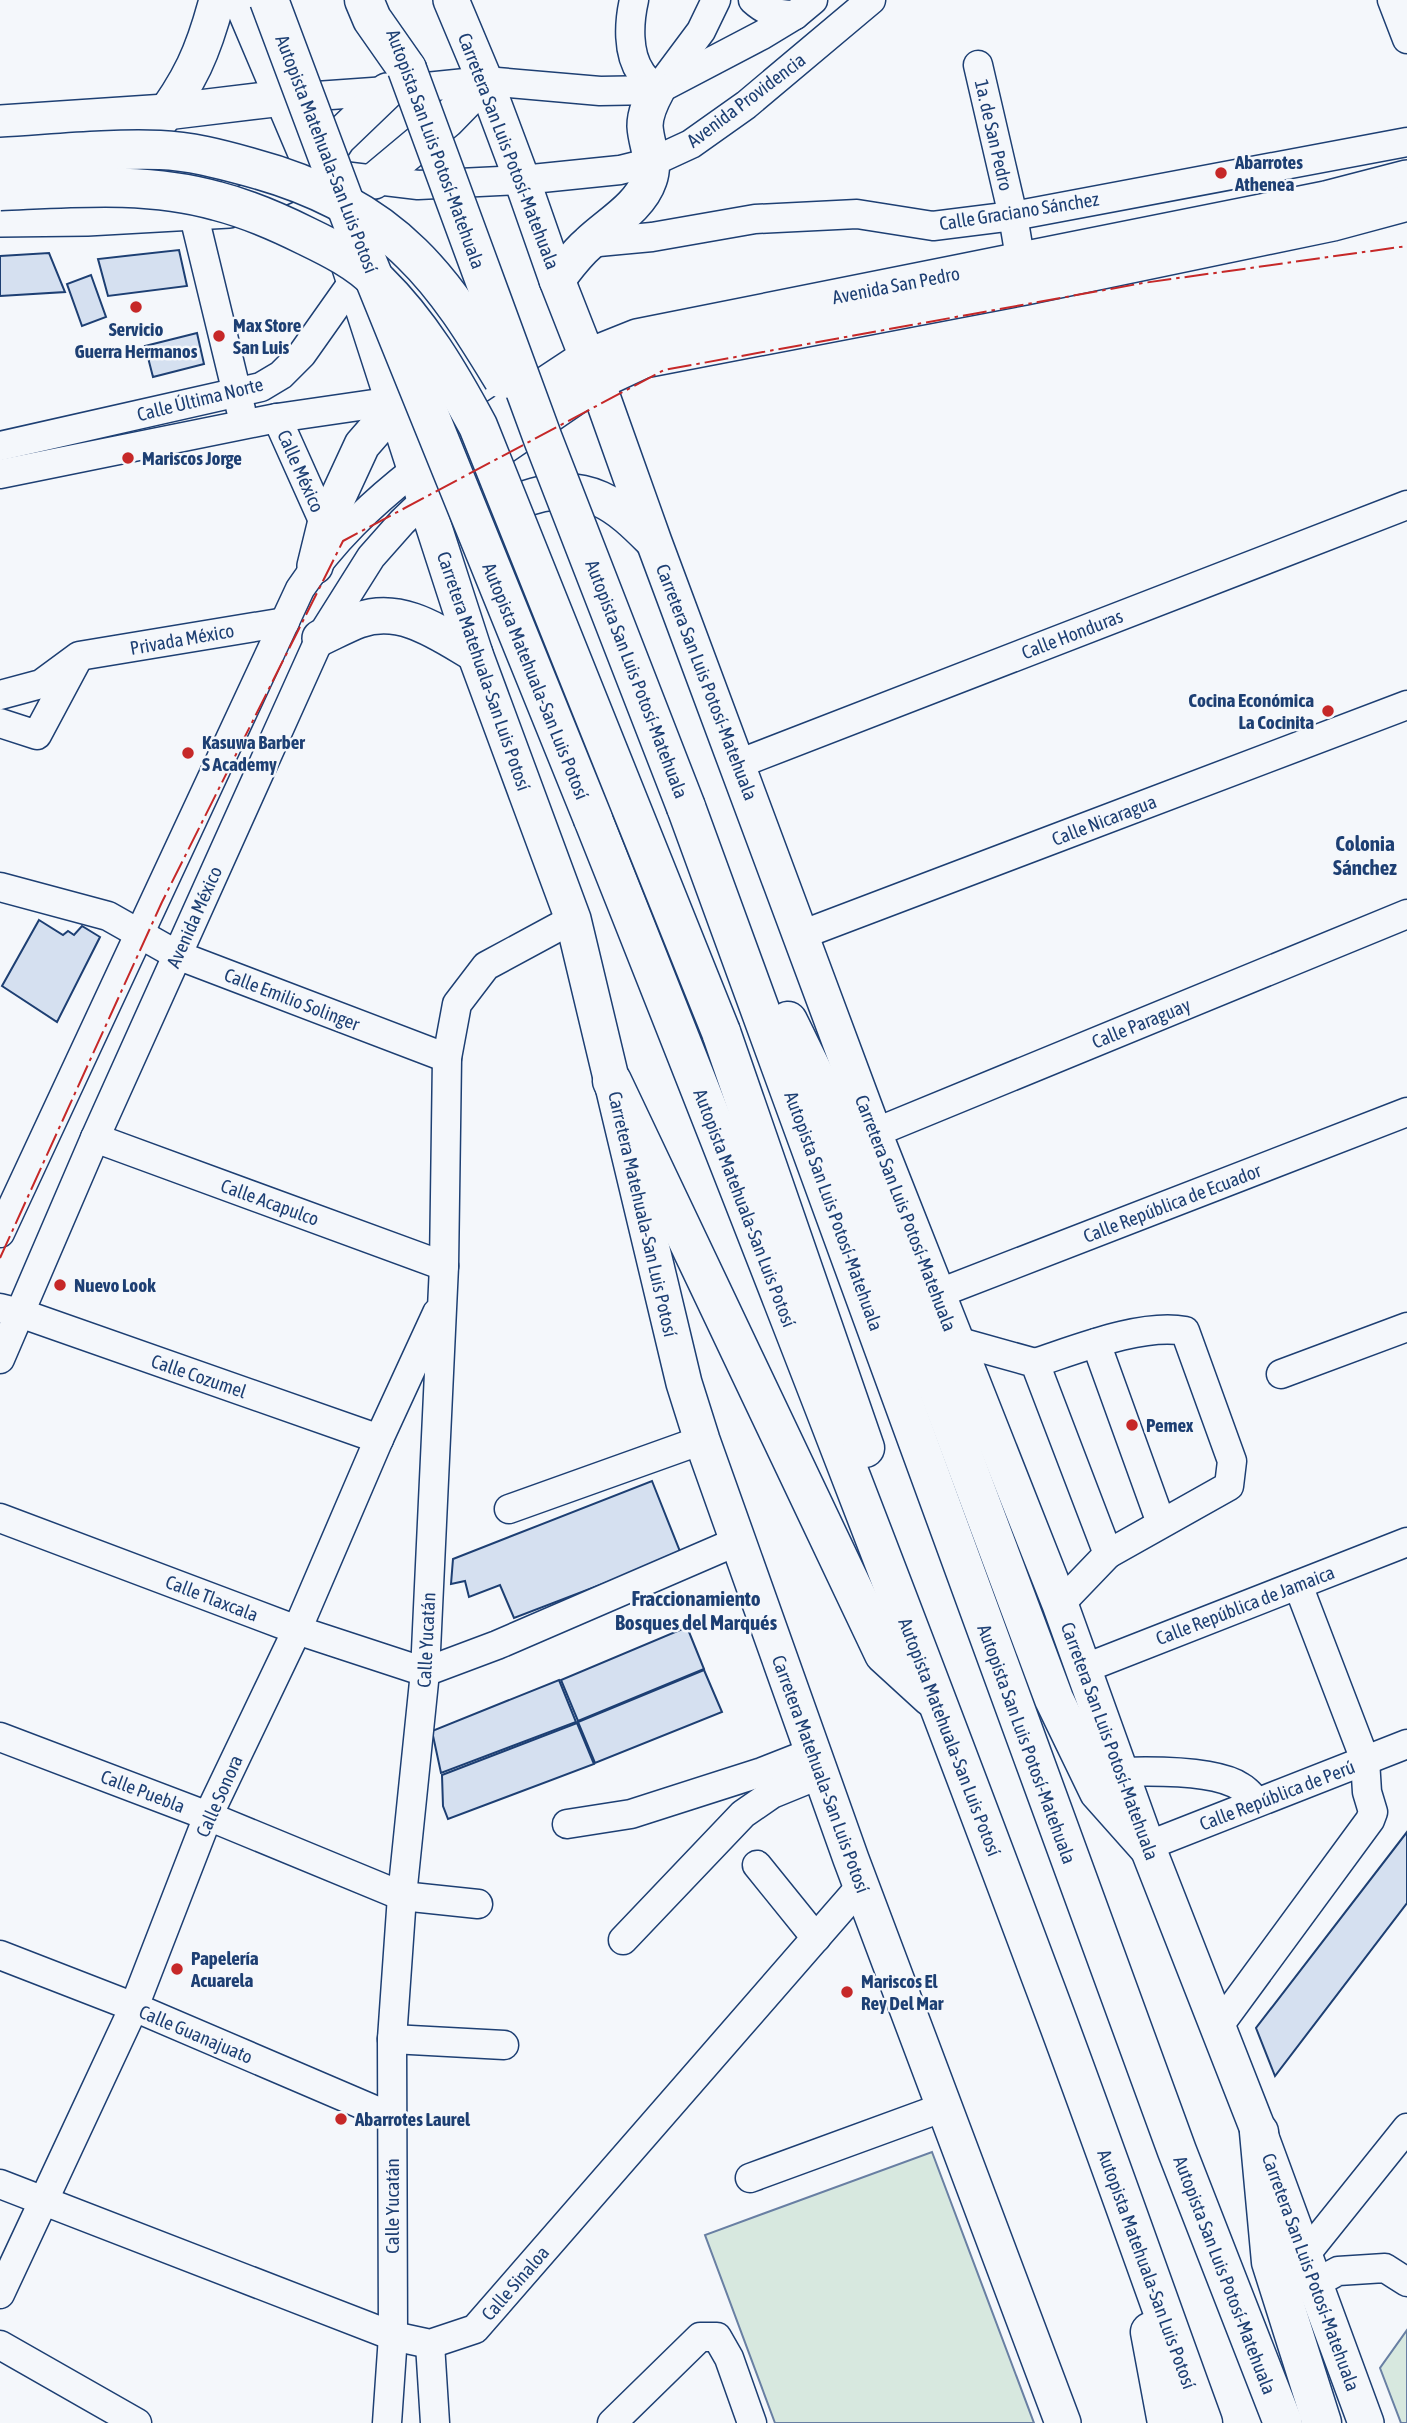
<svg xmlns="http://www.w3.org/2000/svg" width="1407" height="2423" viewBox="0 0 1407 2423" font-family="'Asap Condensed',sans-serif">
	<rect width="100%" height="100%" fill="#f4f7fb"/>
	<!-- green -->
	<g fill="#d7e8df" stroke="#687fa3" stroke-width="2">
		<path d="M932,2152l102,271h-259l-70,-188z"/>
		<path d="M1407,2330v93h-6l-21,-55z"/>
	</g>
	<!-- building -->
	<g fill="#d5e0f0" stroke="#1d3f73" stroke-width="2">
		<path d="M179,250l8,36 -79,10 -10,-37z"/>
		<path d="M49,253l16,39 -65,4v-40z"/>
		<path d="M91,275l15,42 -24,9 -15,-42z"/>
		<path d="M197,333l7,31 -51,13 -8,-31z"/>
		<path d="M39,920l24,15 5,-4 6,4 8,-9 18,11 -43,85 -55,-36z"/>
		<path d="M652,1481l29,73 -167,64 -14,-33 -31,12 -4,-16 -14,3 2,-25z"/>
		<path d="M687,1627l17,42 -126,52 -17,-41z"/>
		<path d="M704,1670l18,42 -127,51 -17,-41z"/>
		<path d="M559,1680l17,42 -135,51 -9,-42z"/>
		<path d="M577,1723l17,41 -146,55 -5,-13 -1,-31z"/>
		<path d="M1407,1832v71l-132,173 -19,-48z"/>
	</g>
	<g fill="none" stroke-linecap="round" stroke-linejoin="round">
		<defs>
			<g id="minor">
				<path d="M634,0c-5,22 -7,53 7,73 4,6 11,12 16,17l44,-59 15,-31"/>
				<path d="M753,0c13,12 25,15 42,15"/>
				<path d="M1392,0l15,39"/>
				<path d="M978,65l35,151 11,65"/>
				<path d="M288,98l99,-7 98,-10 115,10 57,-1 105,-55 33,-20 18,-15"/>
				<path d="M318,173l100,12 104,-5 98,-10 32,-8 39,-18 55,-39 125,-105"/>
				<path d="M193,212l48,198"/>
				<path d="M588,243l64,-6 103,-18 102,-5 76,12 80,-10 394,-74"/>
				<path d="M277,418l48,107"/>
				<path d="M0,446l261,-59 20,-12 21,-21 53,-75"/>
				<path d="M0,474l277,-56 117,-17"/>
				<path d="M0,695l41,-11 38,-28 206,-34"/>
				<path d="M0,723l37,12 39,-73"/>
				<path d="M738,764l669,-259"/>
				<path d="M0,887l108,29 69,39 270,103"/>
				<path d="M801,935l606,-230"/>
				<path d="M874,1133l533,-219"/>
				<path d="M95,1138l349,128"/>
				<path d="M0,1233l300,-644c32,-48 71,-85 116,-120"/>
				<path d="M937,1294l470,-182"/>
				<path d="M0,1308l20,5 359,126"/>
				<path d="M956,1341l79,22 73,191 -48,50"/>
				<path d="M1096,1343l65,180"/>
				<path d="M0,1359l95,-221 225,-500 51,-81 31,-35 24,-23"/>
				<path d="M1035,1363c43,-14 107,-40 150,-32l47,130 -3,25 -121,68"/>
				<path d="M1281,1374l126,-47"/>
				<path d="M509,1509l193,-69"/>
				<path d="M0,1518l297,112 128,42 72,-27 241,-104"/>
				<path d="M1083,1669l324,-127"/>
				<path d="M0,1737l208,79 194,80 76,8"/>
				<path d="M1120,1772c30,-1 96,-2 121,15 6,3 11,10 16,15"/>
				<path d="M567,1824l64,-10 131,-42 51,-20"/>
				<path d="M1147,1846l260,-102"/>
				<path d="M757,1865l59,73"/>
				<path d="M623,1940l120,-126 29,-20 49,-20"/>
				<path d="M0,1955l134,52 257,110"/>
				<path d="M1218,2027l152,-207 3,-8 -6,-20 -2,-32 -67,-175"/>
				<path d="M392,2039l112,6"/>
				<path d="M750,2178l194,-71"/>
				<path d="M0,2184l393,152 37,8 45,-15 386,-443"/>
				<path d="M1305,2255l102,-127"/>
				<path d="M1316,2283l22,-12 47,-3 22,14"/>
				<path d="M0,2294l134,-287 74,-191 89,-186 82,-191 58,-126"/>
				<path d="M430,2344l5,79"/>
				<path d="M0,2345l137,78"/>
				<path d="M387,2423l6,-87 -1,-297 10,-143 23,-224 19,-406 3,-208 10,-54 29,-38 87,-47"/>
				<path d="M612,2423l88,-86h17l12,21 23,65"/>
			</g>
			<g id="major">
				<path d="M241,0l78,184"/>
				<path d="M451,0l34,81 37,99 35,100 40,102 57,160 220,591 186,471 87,242 112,286 107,291"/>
				<path d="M0,123l166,-11 117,-14"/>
				<path d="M157,125c33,-44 46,-72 60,-125"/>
				<path d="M374,181l73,-61 38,-39"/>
				<path d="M0,219l87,-1 142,-8 86,-37 23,-35 49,-47"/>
				<path d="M344,249l131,405 98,265 111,464 18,57 149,419 212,564"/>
				<path d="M557,280c10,-13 19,-26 32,-37 20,-19 51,-36 60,-63 7,-19 -3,-35 -4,-54 0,-13 6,-25 12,-36"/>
				<path d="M457,443l130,-86 50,-20 689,-138 81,-21"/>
				<path d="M432,495l165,-113 47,-22 381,-73 308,-64 74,-20"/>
				<path d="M490,522c27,-28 74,-39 110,-23 20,9 36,25 51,40"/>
				<path d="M315,566l10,-41 37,-80 33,-38"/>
				<path d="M320,638c13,-6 26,-13 39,-18 43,-15 80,13 116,34"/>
			</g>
			<g id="highway">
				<path d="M364,0l8,19 35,50"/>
				<path d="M686,807l491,1344 106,272"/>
				<path d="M593,819c153,384 303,770 448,1158 56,148 108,298 162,446"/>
				<path d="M788,1021l46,94 22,54 198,530 45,93 48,54"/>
				<path d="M721,1032l144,416"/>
				<path d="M612,1081l272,573 47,43"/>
				<path d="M1259,2132l12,130 51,161"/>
				<path d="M1150,2332l17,91"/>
			</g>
		</defs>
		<!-- minor casing -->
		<use href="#minor" stroke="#1d3f73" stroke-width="31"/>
		<!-- major casing -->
		<use href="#major" stroke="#1d3f73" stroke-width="38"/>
		<!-- highway casing -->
		<use href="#highway" stroke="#1d3f73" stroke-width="41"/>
		<!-- minor -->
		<use href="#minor" stroke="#f4f7fb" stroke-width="28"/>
		<!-- major -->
		<use href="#major" stroke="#f4f7fb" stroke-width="35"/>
		<!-- highway -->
		<use href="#highway" stroke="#f4f7fb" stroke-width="38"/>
		<defs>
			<g id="highway-bridge">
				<path d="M269,0l92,246 232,573"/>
				<path d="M407,69l136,370 143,368"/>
				<path d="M0,157c53,-3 108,-9 160,-7 30,1 60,9 89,17 60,16 119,43 163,87 37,36 64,81 91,125"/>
				<path d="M0,191c71,-3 148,-10 217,10 31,8 61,21 89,35 25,12 53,26 72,46 42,41 72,92 100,144l243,606"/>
			</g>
		</defs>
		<!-- highway-bridge casing -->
		<use href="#highway-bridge" stroke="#1d3f73" stroke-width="41" stroke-linecap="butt"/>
		<!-- highway-bridge -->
		<use href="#highway-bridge" stroke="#f4f7fb" stroke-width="38"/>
		<!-- power -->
		<path stroke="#c62828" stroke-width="2" stroke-dasharray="24 5 3.5 5" stroke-linecap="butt" d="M0,1258l162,-356 181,-361 321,-171 479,-87 264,-37"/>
	</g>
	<!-- markers -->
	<g fill="#c62828" stroke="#f4f7fb" stroke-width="2.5">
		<circle cx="1221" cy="173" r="7"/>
		<circle cx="136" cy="307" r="7"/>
		<circle cx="219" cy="336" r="7"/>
		<circle cx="128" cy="458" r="7"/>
		<circle cx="1328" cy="711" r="7"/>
		<circle cx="188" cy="753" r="7"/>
		<circle cx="60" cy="1285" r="7"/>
		<circle cx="1132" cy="1425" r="7"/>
		<circle cx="177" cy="1969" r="7"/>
		<circle cx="847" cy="1992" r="7"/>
		<circle cx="341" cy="2119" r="7"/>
	</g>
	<g text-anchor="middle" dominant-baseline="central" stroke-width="5" stroke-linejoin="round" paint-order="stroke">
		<!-- street labels -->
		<g font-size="19" fill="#1d3f73" stroke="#f4f7fb">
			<text transform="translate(746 100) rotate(-37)">Avenida Providencia</text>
			<text transform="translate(994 135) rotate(77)">1a. de San Pedro</text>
			<text transform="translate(436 149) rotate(70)">Autopista San Luis Potosí-Matehuala</text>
			<text transform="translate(509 151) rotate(69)">Carretera San Luis Potosí-Matehuala</text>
			<text transform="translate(327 154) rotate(69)">Autopista Matehuala-San Luis Potosí</text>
			<text transform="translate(1019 211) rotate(-9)">Calle Graciano Sánchez</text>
			<text transform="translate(896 285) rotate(-11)">Avenida San Pedro</text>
			<text transform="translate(200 399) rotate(-14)">Calle Última Norte</text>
			<text transform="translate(301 471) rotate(66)">Calle México</text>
			<text transform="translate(1072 634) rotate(-21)">Calle Honduras</text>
			<text transform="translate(182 639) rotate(-10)">Privada México</text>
			<text transform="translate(484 671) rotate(71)">Carretera Matehuala-San Luis Potosí</text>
			<text transform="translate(637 679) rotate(69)">Autopista San Luis Potosí-Matehuala</text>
			<text transform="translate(536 681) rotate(68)">Autopista Matehuala-San Luis Potosí</text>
			<text transform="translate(707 682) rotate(69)">Carretera San Luis Potosí-Matehuala</text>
			<text transform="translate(1104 820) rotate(-21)">Calle Nicaragua</text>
			<text transform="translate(194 917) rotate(-66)">Avenida México</text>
			<text transform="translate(292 999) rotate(21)">Calle Emilio Solinger</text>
			<text transform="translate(1141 1023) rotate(-22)">Calle Paraguay</text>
			<text transform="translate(270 1202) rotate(20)">Calle Acapulco</text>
			<text transform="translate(1172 1203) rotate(-21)">Calle República de Ecuador</text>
			<text transform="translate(745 1208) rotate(69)">Autopista Matehuala-San Luis Potosí</text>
			<text transform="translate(834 1211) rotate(70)">Autopista San Luis Potosí-Matehuala</text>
			<text transform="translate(906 1213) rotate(69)">Carretera San Luis Potosí-Matehuala</text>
			<text transform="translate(643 1214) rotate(77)">Carretera Matehuala-San Luis Potosí</text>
			<text transform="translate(199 1376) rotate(19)">Calle Cozumel</text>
			<text transform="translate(212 1598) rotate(21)">Calle Tlaxcala</text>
			<text transform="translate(1245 1605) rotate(-21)">Calle República de Jamaica</text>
			<text transform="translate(426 1640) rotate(-87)">Calle Yucatán</text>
			<text transform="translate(950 1737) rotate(69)">Autopista Matehuala-San Luis Potosí</text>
			<text transform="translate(1110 1741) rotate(70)">Carretera San Luis Potosí-Matehuala</text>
			<text transform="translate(1027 1744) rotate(70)">Autopista San Luis Potosí-Matehuala</text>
			<text transform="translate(821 1774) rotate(70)">Carretera Matehuala-San Luis Potosí</text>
			<text transform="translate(143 1791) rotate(21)">Calle Puebla</text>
			<text transform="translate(1277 1795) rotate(-21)">Calle República de Perú</text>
			<text transform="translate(219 1796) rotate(-66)">Calle Sonora</text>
			<text transform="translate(196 2034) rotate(23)">Calle Guanajuato</text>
			<text transform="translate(392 2206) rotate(-90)">Calle Yucatán</text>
			<text transform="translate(1147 2269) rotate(70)">Autopista Matehuala-San Luis Potosí</text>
			<text transform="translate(1311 2272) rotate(70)">Carretera San Luis Potosí-Matehuala</text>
			<text transform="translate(1225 2275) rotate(69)">Autopista San Luis Potosí-Matehuala</text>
			<text transform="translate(515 2283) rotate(-49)">Calle Sinaloa</text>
		</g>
		<!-- poi labels -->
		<g font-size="19" font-weight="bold" fill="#1d3f73" stroke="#f4f7fb" text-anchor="start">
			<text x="1235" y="162">Abarrotes<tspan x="1235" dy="22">Athenea</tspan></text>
			<text x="233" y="325">Max Store<tspan x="233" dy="22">San Luis</tspan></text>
			<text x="136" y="329" text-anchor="middle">Servicio<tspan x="136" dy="22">Guerra Hermanos</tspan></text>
			<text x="142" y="458">Mariscos Jorge</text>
			<text x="1314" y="700" text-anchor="end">Cocina Económica<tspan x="1314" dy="22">La Cocinita</tspan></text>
			<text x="202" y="742">Kasuwa Barber<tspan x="202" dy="22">S Academy</tspan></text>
			<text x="74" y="1285">Nuevo Look</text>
			<text x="1146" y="1425">Pemex</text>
			<text x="191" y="1958">Papelería<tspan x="191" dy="22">Acuarela</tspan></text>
			<text x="861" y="1981">Mariscos El<tspan x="861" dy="22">Rey Del Mar</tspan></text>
			<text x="355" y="2119">Abarrotes Laurel</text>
		</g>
		<!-- neighbourhood labels -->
		<g font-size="21" font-weight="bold" fill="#1d3f73" stroke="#f4f7fb">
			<text x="1365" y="843">Colonia<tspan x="1365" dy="24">Sánchez</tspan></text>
			<text x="696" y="1598">Fraccionamiento<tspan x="696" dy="24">Bosques del Marqués</tspan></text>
		</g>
	</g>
</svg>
